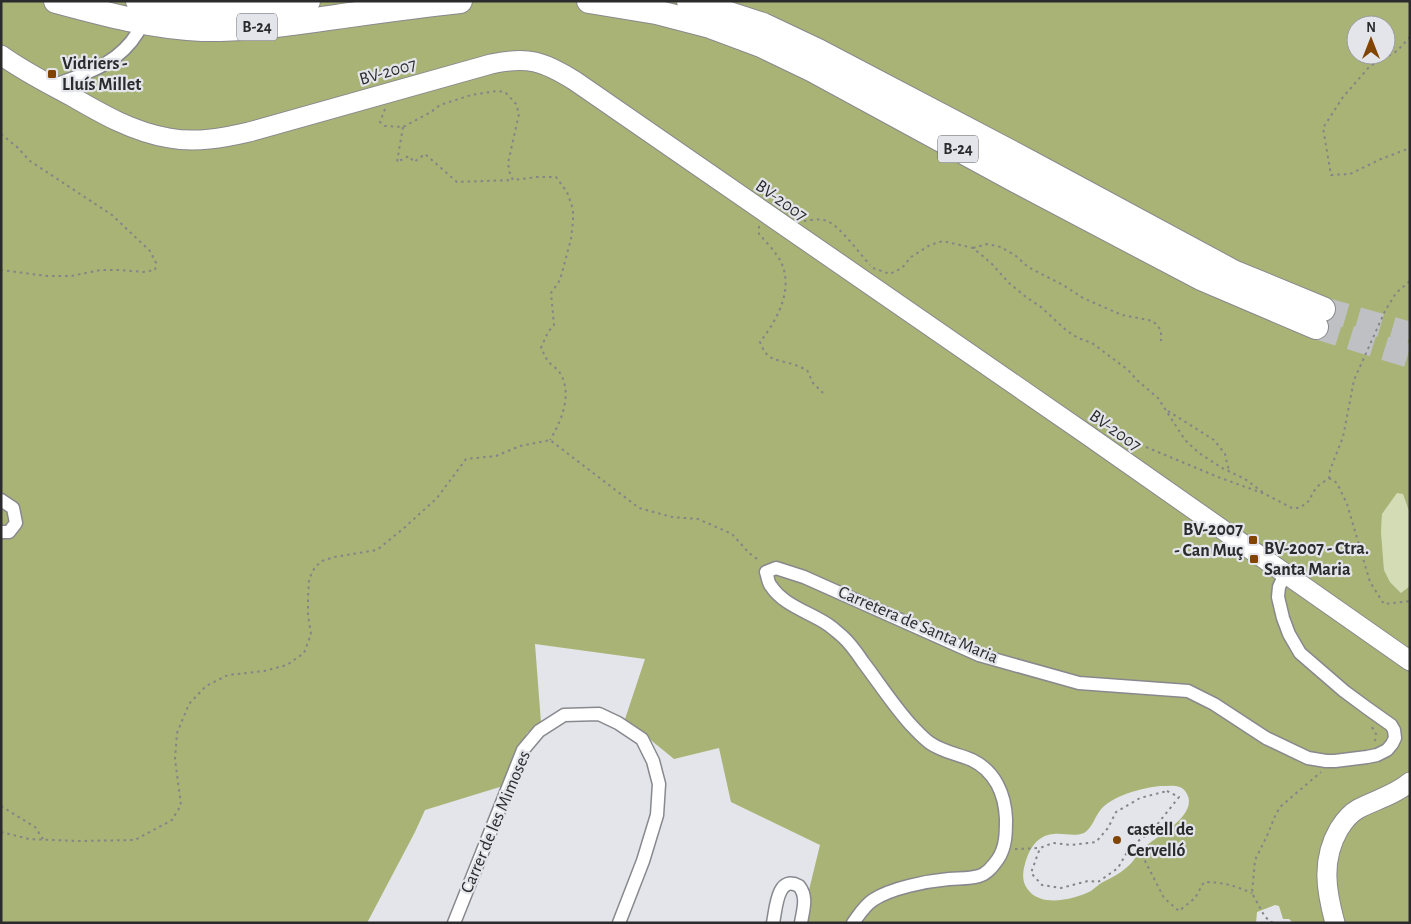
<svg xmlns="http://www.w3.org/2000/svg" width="1411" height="924" viewBox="0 0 1411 924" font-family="'Alegreya Sans',sans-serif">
	<rect width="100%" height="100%" fill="#e3e5ea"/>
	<!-- green -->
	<path fill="#d4dcb6" d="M1397,492l6,2 6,17 1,75 -8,8 -12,-12 -6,-12 -3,-38 1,-18z"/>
	<!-- forest -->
	<path fill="#a8b375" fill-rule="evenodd" d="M1,1h1409v535l-1,-25 -6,-17 -6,-1 -15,21 -1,18 3,38 6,12 11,11 9,-7v337h-117l-4,-4h-6l-4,-13 -4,-1 -18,7 -1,11h-453l5,-29 12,-49 -89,-43 -12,-54 -45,11 -49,-40 20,-60 -110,-15 6,79 -14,10 -24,53 -78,24 -10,22 -48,91h-366zM1356,25h30v30h-30zM1160,786c10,0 22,-3 27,8 11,21 -28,41 -41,52 -8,6 -12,16 -20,22 -7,6 -15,10 -23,14 -4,2 -8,6 -12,9 -16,8 -47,16 -61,1 -8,-8 -8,-18 -5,-28 4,-15 12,-29 29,-30 10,-1 20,3 30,-1 8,-5 10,-14 15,-21 11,-16 42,-24 61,-26z"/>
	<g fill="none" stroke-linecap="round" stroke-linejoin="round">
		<!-- highway-tunnel -->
		<g stroke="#bec0c4" stroke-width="24" stroke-dasharray="24 12" stroke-linecap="butt">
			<path d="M1323,309l87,25"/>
			<path d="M1316,327l94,29"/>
		</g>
		<defs>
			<g id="street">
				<path d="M52,86c34,-13 66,-21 86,-54"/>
				<path d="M1,500l12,8 3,15 -7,9h-8"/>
				<path d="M454,923l69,-173 16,-19 25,-16 35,-1 19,9 24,16 11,22 6,23 -2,31 -14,46 -24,62"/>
				<path d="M773,923c3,-14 4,-49 26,-37 9,11 4,24 2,37"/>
				<path d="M853,923c6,-8 11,-17 20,-23 18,-12 54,-19 76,-21 10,-1 20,0 30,-3 8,-2 14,-10 19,-17 8,-12 8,-26 8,-40 -1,-25 -11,-48 -34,-59 -14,-6 -29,-8 -42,-17 -7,-5 -13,-12 -19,-18 -18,-20 -32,-42 -48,-63 -6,-9 -13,-19 -21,-26 -5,-4 -10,-9 -15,-12 -18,-12 -44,-19 -56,-38 -3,-3 -3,-9 -5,-14l10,-4 28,9 175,78 100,28 109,8 26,13 52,34 42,20 18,3h9l32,-4 10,-2 10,-5 5,-6 3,-6 -1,-8 -3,-5 -24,-17 -23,-17 -44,-38 -11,-19 -6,-16 -5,-21 1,-10 6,-13"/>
			</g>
			<g id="secondary">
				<path d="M1,55c22,16 46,28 70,41 31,18 62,36 98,42 27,5 54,0 80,-6l242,-68c37,-8 52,-3 84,17l511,353 324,227"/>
				<path d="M1335,923c-9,-33 -14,-63 4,-94 5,-8 10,-15 19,-20 17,-9 37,-14 52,-27"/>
			</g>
			<g id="highway">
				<path d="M56,1c48,13 96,26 146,28 49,1 99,-7 148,-14 36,-5 73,-10 110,-14"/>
				<path d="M138,1c22,5 44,8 66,9 35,0 70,-4 104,-9"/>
				<path d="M589,1l67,11 54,14 51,19 52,25 204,111 184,97 115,49"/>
				<path d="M689,1l74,24 55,26 213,112 202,109 90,37"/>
			</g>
		</defs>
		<!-- street casing -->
		<use href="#street" stroke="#88898e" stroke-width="15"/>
		<!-- secondary casing -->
		<use href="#secondary" stroke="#88898e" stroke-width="21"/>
		<!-- highway casing -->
		<use href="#highway" stroke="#88898e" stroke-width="26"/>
		<!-- path -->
		<g stroke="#848588" stroke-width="2" stroke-dasharray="2.5 4" stroke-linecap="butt">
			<path d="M1410,37l-13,14 -27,15 -27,31 -20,31 8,47 19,-1 31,-15 29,-11"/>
			<path d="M385,109l-5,13 5,4 18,1 28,-15 9,-7 31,-10 26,-4 8,1 11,12 3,10 -11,49 2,11 3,6 24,-3h19l11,15 6,17v12l-2,18 -11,41 -9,13 3,32 -6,7 -7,16c3,5 4,10 8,14 3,4 9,7 11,11 13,21 1,49 -10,67"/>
			<path d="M403,127l-6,35 12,-6 5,6 11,-8 32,28 56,-2"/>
			<path d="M1,134l16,13 13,14 82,54 38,36 6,12 -1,7 -12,2 -22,-2h-20l-30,6h-24l-46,-6"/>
			<path d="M804,221c7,-1 16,-3 23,0 14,6 32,32 43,44"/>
			<path d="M759,226v8c7,8 17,18 22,28 13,28 -4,58 -21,80 7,19 15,17 32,22 5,1 10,4 15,6l6,13 10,10"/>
			<path d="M973,248l14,-4 14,3 15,9 12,11 35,18 20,13 39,17 31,6 8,9v11"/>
			<path d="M873,268l17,6 12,-6 9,-11 19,-12 13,-4 30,7 18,15 18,20 17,14 15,10 26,24 11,7 14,5 36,27 10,11 20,17 27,42 14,13 23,15 23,11 20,15"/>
			<path d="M1168,411l46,29 11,14 4,17"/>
			<path d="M1110,432l108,45 47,17 29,15c20,-6 13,-11 24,-23 3,-3 8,-5 11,-8l1,-8 13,-33 11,-57 31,-69 11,-18 14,-12"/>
			<path d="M1329,478l8,5 10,21 23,78 14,22 26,-3"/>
			<path d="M1372,727l4,7 -1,7"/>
			<path d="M1167,791l12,6 -27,34 -22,16 -12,21 -20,14 -10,-1 -27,7 -19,-3 -11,-12 9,-25 13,-5 18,2 25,-3 12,-14 8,-16 24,-14z"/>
			<path d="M1,806l34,21 8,12"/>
			<path d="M1,832l28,7 50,2 56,-1 37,-20 9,-15 -6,-46 2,-26 12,-29 17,-18 22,-11 36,-4 23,-6 17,-12 7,-19 -3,-19v-18l1,-18 6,-12 7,-6 12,-4 43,-7 27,-22 33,-30 29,-39 30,-3 24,-10 30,-6 89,68 33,9 26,2 34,15 17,19 11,8"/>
			<path d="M1131,847l12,10 21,41 15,13 16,-13 9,-16c19,0 31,4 48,11"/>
			<path d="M1015,849l25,-1"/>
			<path d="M1273,923l-8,-6 -13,-24 3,-33 12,-24 8,-20 5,-9 41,-35"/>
		</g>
		<!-- street -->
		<use href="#street" stroke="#fff" stroke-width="12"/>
		<!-- secondary -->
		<use href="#secondary" stroke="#fff" stroke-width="19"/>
		<!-- highway -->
		<use href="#highway" stroke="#fff" stroke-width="24"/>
	</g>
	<!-- markers -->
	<g fill="#824403" stroke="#e3e5ea" stroke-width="2">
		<rect x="47" y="69" width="10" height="10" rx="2.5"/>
		<rect x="1248" y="535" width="10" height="10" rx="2.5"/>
		<rect x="1249" y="554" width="10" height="10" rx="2.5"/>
		<circle cx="1117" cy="840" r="5"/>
	</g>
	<g text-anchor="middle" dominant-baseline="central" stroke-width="4.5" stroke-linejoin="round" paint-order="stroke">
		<!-- shield labels -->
		<g fill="#e3e5ea" stroke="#626366" stroke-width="1">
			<rect x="237" y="13.5" width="40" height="27" rx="4"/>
			<rect x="938" y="135.5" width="40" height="27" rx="4"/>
		</g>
		<g font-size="16" font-weight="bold" fill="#2b2b2d">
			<text x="257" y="27">B-24</text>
			<text x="958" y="149">B-24</text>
		</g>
		<!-- poi labels -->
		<g font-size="18" font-weight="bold" fill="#2b2b2d" stroke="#e3e5ea" text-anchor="start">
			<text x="62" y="64">Vidriers -<tspan x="62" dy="21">Lluís Millet</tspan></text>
			<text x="1243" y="530" text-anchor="end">BV-2007<tspan x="1243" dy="21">- Can Muç</tspan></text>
			<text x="1264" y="549">BV-2007 - Ctra.<tspan x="1264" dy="21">Santa Maria</tspan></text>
			<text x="1127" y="830">castell de<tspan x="1127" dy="21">Cervelló</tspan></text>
		</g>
		<!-- street labels -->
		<g font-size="18" fill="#2b2b2d" stroke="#e3e5ea">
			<text transform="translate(388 72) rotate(-16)">BV-2007</text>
			<text transform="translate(781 201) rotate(35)">BV-2007</text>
			<text transform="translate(1115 431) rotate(35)">BV-2007</text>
			<text transform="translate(918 625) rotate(23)">Carretera de Santa Maria</text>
			<text transform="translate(496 822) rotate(-67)">Carrer de les Mimoses</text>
		</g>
	</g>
	<!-- border -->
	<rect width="1411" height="924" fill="none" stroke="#2b2b2d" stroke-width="5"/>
	<!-- north arrow -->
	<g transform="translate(1371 40)"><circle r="24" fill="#e3e5ea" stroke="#999b9e"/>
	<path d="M0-4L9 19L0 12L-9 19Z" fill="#824403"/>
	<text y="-8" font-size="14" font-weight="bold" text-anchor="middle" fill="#2b2b2d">N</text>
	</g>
</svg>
